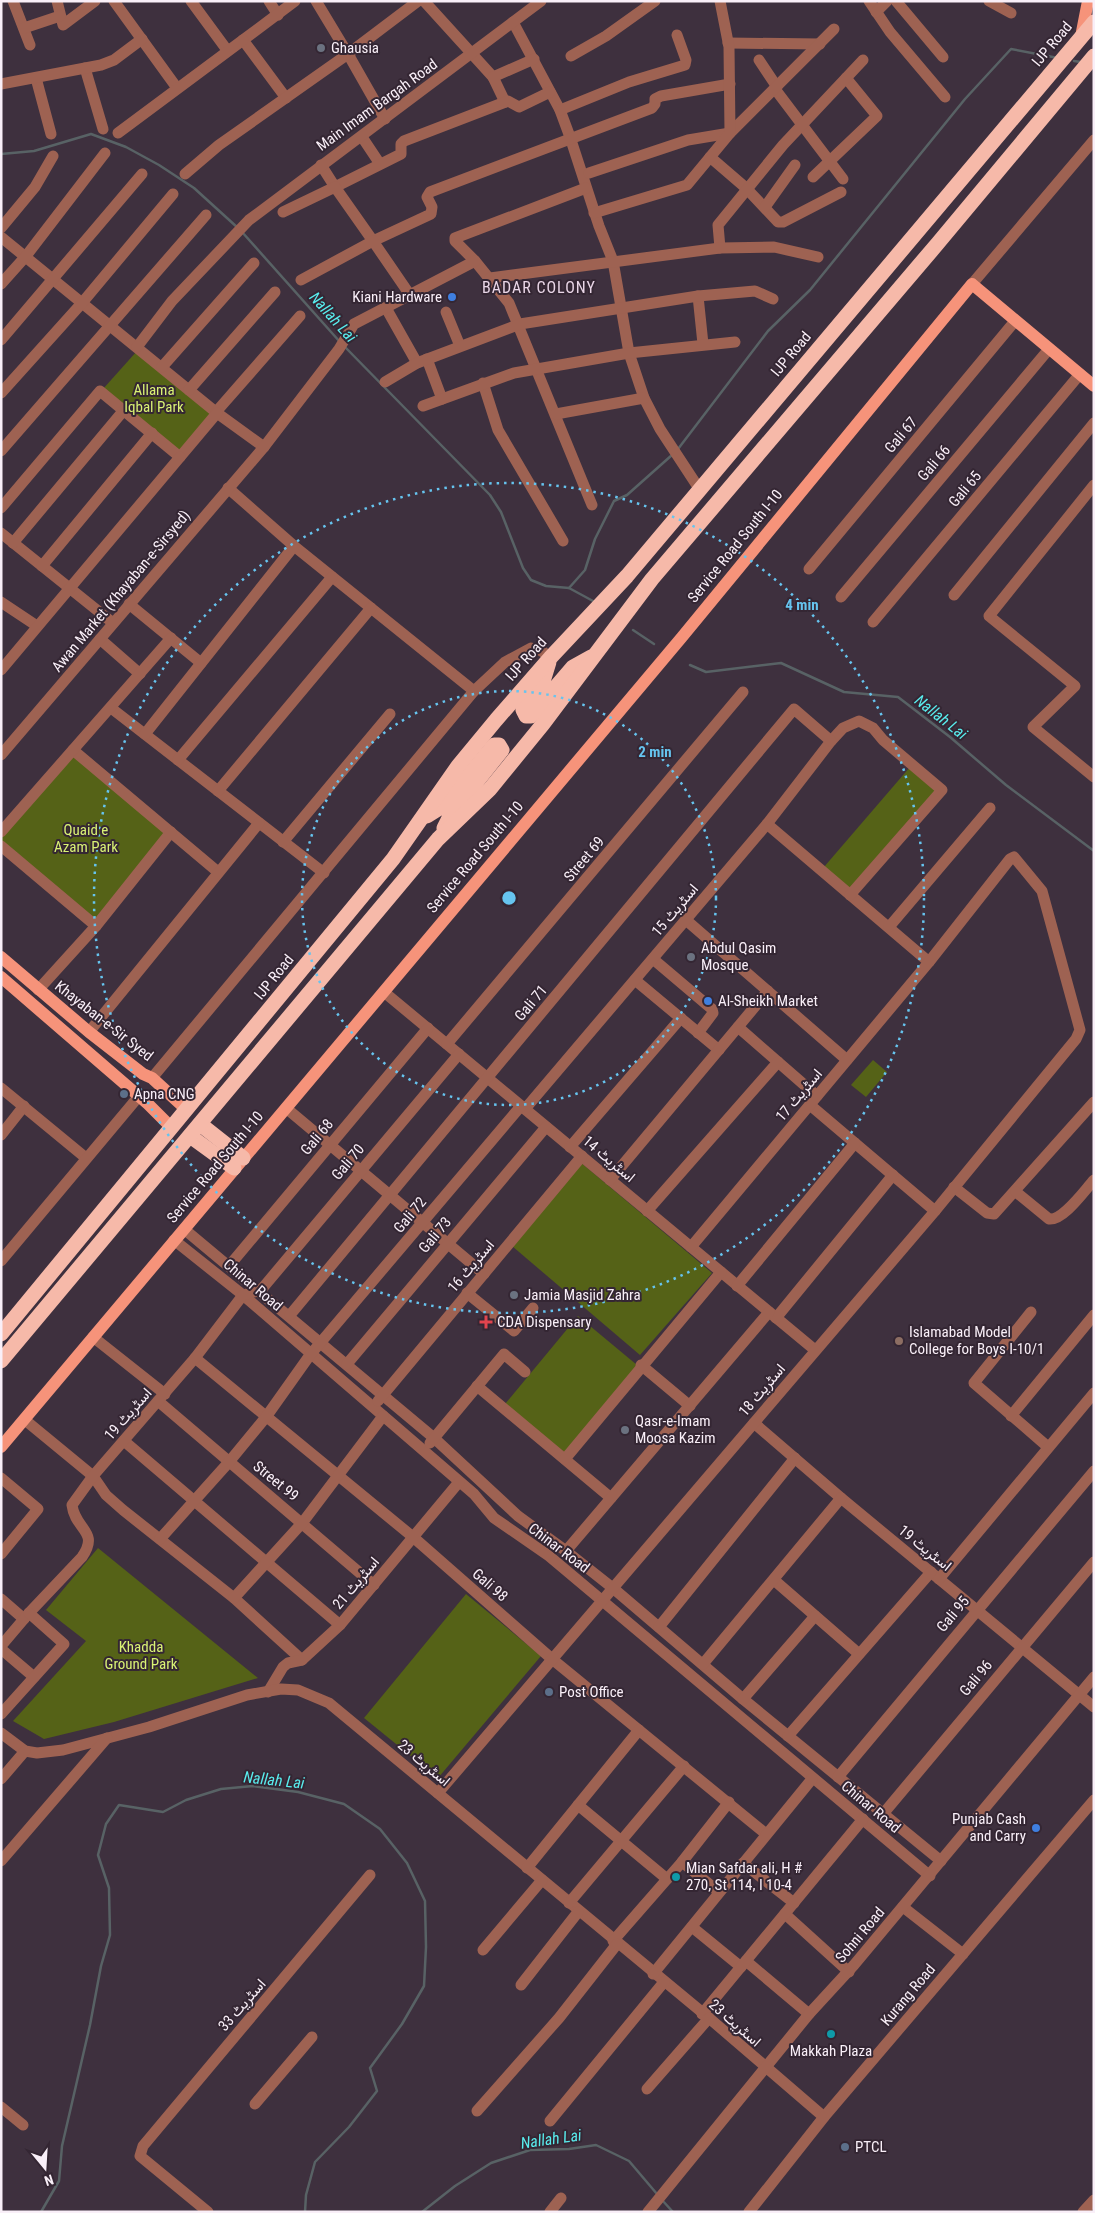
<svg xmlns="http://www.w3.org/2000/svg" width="1095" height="2213" viewBox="0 0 1095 2213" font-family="'Roboto Condensed',Vazirmatn,sans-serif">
	<rect width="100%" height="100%" fill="#3e303e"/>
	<!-- green -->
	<g fill="#556217">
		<path d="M137,351l75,63 -33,40 -76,-65z"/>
		<path d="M73,750l98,82 -75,94 -95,-80v-14z"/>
		<path d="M910,767l27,22 -87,100 -26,-22z"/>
		<path d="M873,1060l14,12 -21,25 -15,-12z"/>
		<path d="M579,1161l133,112 -72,82 -128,-109z"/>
		<path d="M578,1316l59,49 -72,88 -60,-49z"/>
		<path d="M98,1548l160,130 -144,44 -70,17 -31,-18 73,-80 -40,-31z"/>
		<path d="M466,1594l75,62 -103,122 -74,-60z"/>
	</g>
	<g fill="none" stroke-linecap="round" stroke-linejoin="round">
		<!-- stream -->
		<g stroke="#586265" stroke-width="2.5">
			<path d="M1074,61l7,1"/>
			<path d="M1,154l33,-3 57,-17 35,13 33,18 35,23 44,40"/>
			<path d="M242,232l98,110"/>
			<path d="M345,347l145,148 11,17 22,56 8,12 15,6 23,2 24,13"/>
			<path d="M678,449l90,-118 42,-41 155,-191 46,-50 47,9"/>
			<path d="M569,588l16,-18 10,-31 19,-38 13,-6 45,-40"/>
			<path d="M633,630l21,14"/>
			<path d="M690,665l16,7 75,-9 63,29 54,5 52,40 56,48 88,66"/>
			<path d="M662,2200l11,12"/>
			<path d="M41,2212l18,-31 3,-35 28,-121 11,-59 9,-31 -1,-47 -11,-33 8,-31 13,-19 44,7 23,-12 35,-11 32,-3 45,6 46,12 36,25 27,34 18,38 1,46 -2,39 -22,38 -32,44 7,23 -28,36 -34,35 -9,33 -1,17"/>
			<path d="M422,2212l33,-26 36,-23 39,-13 39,-1 27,-4 33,16 28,33"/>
		</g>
		<!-- minor -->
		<g stroke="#9e6252" stroke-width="11">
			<path d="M13,1l17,44"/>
			<path d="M57,1l6,24 32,-24"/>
			<path d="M114,1l63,87"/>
			<path d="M191,1l36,49"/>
			<path d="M269,1l9,14"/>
			<path d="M424,1l69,76"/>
			<path d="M869,1l21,31 55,65"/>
			<path d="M896,1l47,56"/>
			<path d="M989,1l22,12"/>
			<path d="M876,12l11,-11"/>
			<path d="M513,22l47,88 10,27 29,89 14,35 16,92 15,45 16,31 40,61"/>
			<path d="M24,28l36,-12"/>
			<path d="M728,43l92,1"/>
			<path d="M571,56l35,-20 49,-35"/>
			<path d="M759,60l18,27"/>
			<path d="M85,68l18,61"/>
			<path d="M36,78l15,56"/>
			<path d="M1,84l100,-19 13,-5 28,-21"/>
			<path d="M775,89l68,90"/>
			<path d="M286,98l-43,-58 52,-39"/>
			<path d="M505,102l-12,-25 41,-18"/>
			<path d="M560,110l69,-28 56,-17 1,-5 -9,-25"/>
			<path d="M385,119l-37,-65 70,-53"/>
			<path d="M118,133l125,-93"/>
			<path d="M362,137l18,27"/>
			<path d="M710,157l36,31 32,34h5l58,-30"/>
			<path d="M321,165l14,22 66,-33v-10l3,-3 104,-40 11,6 31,-15"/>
			<path d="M589,173l99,-33 42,-7 104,-104"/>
			<path d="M185,174l34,-29 129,-91 -32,-53"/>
			<path d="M813,177l64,-61 -31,-38"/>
			<path d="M586,188l-131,50v3l20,20 34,42 83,202"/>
			<path d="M765,207l30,-42"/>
			<path d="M283,212l52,-25 38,54 58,-27 1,-7 -5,-10 3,-5 222,-84 3,-4v-5l6,-3 69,-12"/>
			<path d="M594,213l93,-28 43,-52 -1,-86 -9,-46"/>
			<path d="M1,228l34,-41 18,-31"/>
			<path d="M1,237l216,176 47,34"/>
			<path d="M720,248l-2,-23 65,-80 80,-85"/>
			<path d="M490,278l230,-30 54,-1 44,10"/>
			<path d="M301,280l72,-39 37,54"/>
			<path d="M1,284l25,-28 79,-103"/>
			<path d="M972,284l122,-144"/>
			<path d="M698,296l5,48"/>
			<path d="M386,308l31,55"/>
			<path d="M446,312l14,34"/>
			<path d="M1,340l141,-166"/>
			<path d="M137,347l35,-46 77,-81 292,-219"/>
			<path d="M427,359l15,40"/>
			<path d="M162,367l92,-104"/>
			<path d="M385,382l32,-19 103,-39 178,-28 57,-5 18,8"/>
			<path d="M483,383l15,47 65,111"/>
			<path d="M189,390l86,-98"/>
			<path d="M1,393l81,-90 91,-109"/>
			<path d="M423,406l91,-33 115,-20 106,-11"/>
			<path d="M216,412l84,-96"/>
			<path d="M556,414l88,-16"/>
			<path d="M1,451l205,-236"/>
			<path d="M1094,485l-105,131 86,70 -42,41 61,50"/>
			<path d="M228,488l66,58 180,145"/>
			<path d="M1,508l99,-117 80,66 37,-44"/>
			<path d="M1,533l112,90"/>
			<path d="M13,543l111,-133"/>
			<path d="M42,566l110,-133"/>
			<path d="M809,569l206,-248"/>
			<path d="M954,595l140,-172"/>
			<path d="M841,597l208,-248"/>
			<path d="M1,602l36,24"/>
			<path d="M129,604l72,59"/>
			<path d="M873,622l207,-248"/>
			<path d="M100,639l40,35"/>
			<path d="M1,670l179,-213"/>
			<path d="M111,708l213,165"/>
			<path d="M145,734l149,-188"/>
			<path d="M73,750l145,122"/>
			<path d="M1,755l263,-308 75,-98 15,-25 121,-63"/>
			<path d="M178,760l154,-183"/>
			<path d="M218,791l153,-183"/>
			<path d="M767,824l162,138"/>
			<path d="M1,832l170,-194"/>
			<path d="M283,842l107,-128"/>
			<path d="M1,846l95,80"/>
			<path d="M686,920l161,140"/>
			<path d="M889,927l101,-119"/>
			<path d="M653,959l59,50 1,4 -15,20"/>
			<path d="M635,980l84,70"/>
			<path d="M38,990l58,-64 75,-94"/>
			<path d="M384,992l431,358"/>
			<path d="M738,1027l79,69"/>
			<path d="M89,1032l170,-209"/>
			<path d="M447,1044l296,-352"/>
			<path d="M152,1078l322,-387 31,-29 26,-14 11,3 8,7"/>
			<path d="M1,1088l85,70"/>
			<path d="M810,1105l125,106"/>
			<path d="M286,1108l198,166"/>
			<path d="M525,1109l242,-285 64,-83 12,-13 16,-7 14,7 10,12 59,50 -92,105"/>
			<path d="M1,1135l23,-29"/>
			<path d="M570,1147l111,-129"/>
			<path d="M610,1180l158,-189"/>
			<path d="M954,1187l33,26 7,1 100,-112"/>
			<path d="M1016,1192l33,27c14,2 35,-28 45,-39"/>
			<path d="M647,1211l131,-149"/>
			<path d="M184,1229l250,209 84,78 48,35 48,38 129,110 198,162"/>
			<path d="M174,1240l69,55 231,199 20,24 55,38 381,320"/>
			<path d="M1,1261l138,-165"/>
			<path d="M229,1266l199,-238"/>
			<path d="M737,1286l118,-143"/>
			<path d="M467,1293l47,38 19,-23"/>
			<path d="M1031,1312l-57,71 74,64"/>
			<path d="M290,1315l504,-606 37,32"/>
			<path d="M776,1318l117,-143"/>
			<path d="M93,1337l72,57"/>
			<path d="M195,1358l218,179 139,122 214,175"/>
			<path d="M347,1364l199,-237"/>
			<path d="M641,1365l49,41"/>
			<path d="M477,1386l134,112"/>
			<path d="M158,1401l216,184"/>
			<path d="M378,1401l204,-245"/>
			<path d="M1011,1416l83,-101"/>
			<path d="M25,1420l68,56 13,19 17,15 111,88 68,62"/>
			<path d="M754,1423l87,75 253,209"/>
			<path d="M124,1441l216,184"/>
			<path d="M430,1443l74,-89 21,18"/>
			<path d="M565,1459l156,-187"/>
			<path d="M1,1478l37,31 -37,45"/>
			<path d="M160,1539l69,-77 37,-45 44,-62 211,-249"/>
			<path d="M566,1551l203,-239"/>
			<path d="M939,1579l155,-186"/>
			<path d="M774,1580l85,74"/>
			<path d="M234,1598l69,-76 80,-106"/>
			<path d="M1,1599l23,20"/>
			<path d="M659,1627l136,-169"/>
			<path d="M1,1646l28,-33 53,-56c18,-26 -7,-27 -10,-52l21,-29 102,-118 48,-63 18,-5 198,-236"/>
			<path d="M1,1649l33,28"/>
			<path d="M703,1664l138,-166"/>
			<path d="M268,1692l15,-25 5,-4 14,-3 38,-35 119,-143"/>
			<path d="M743,1699l72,-83"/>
			<path d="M1,1714l63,-70 -35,-31"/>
			<path d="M1,1733l24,18 12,2 26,-3 86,-23 98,-32 34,-6 17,1 31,13 380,315 115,99"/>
			<path d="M788,1736l143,-164"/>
			<path d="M838,1777l256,-306"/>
			<path d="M1,1779l24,-28"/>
			<path d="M438,1793l497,-582 141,-172 4,-9 -38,-139 -28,-34 -4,2 -81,103 -238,285"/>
			<path d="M578,1805l89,74"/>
			<path d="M883,1814l211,-252"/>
			<path d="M1,1861l106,-123"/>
			<path d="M682,1862l37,30"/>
			<path d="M743,1863l51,40"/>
			<path d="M527,1868l112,-138"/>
			<path d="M569,1903l115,-137"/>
			<path d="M903,1907l60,47"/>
			<path d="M785,1914l64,58"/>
			<path d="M692,1927l49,40"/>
			<path d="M613,1941l69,-79 47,-60"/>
			<path d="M483,1950l59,-70"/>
			<path d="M746,1961l63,53"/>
			<path d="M653,1974l159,-195"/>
			<path d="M521,1985l57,-73"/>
			<path d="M702,2014l161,-195"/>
			<path d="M647,2089l62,-71"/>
			<path d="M255,2104l57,-67"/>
			<path d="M1,2107l22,18"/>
			<path d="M477,2111l82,-93 58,-74"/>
			<path d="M550,2121l114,-139"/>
			<path d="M208,2212l-68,-56 3,-10 227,-271"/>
			<path d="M550,2212l11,-14"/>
			<path d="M648,2212l161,-198 45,-49 240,-288"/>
			<path d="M749,2212l75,-95 270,-317"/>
			<path d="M1083,2212l11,-12"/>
		</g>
		<!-- major -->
		<g stroke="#f6937a" stroke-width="12">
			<path d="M1081,37l7,-36"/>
			<path d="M1,957l88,75 54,42 9,4 35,32"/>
			<path d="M1,977l147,127 24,24"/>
			<path d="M1,1447l681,-810 290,-353 122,102"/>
		</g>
		<!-- highway -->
		<g stroke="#f6b9a9" stroke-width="15">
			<path d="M549,662l-8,26 -18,22 3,6h5l42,-49 18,-10"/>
			<path d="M427,816l16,-10 51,-61h5l3,5 -51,64 -7,14"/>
			<path d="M200,1124l43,34"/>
			<path d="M190,1136l44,32"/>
			<path d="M1,1334l392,-475 65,-93 38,-46 54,-62 77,-82 467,-554"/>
			<path d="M1,1361l437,-522 52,-50 53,-65 109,-145 286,-336 156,-187"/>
		</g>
	</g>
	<!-- distance rings -->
	<g fill="none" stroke="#66c4ef" stroke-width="2.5" stroke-dasharray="2.5 5">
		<circle cx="509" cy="898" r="207"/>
		<circle cx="509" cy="898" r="415"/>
	</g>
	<!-- markers -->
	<g fill="#6b7280" stroke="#342633" stroke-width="2">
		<circle cx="321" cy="48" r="5"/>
		<circle cx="691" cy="957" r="5"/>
		<circle cx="514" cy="1295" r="5"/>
		<circle cx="625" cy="1430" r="5"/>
	</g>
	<g fill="#3f7fe0" stroke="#342633" stroke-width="2">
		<circle cx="452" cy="297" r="5"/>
		<circle cx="708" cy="1001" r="5"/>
		<circle cx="1036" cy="1828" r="5"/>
	</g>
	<g fill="#5c6f8a" stroke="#342633" stroke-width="2">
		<circle cx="124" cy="1094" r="5"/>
		<circle cx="549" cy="1692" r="5"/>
		<circle cx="845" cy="2147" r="5"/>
	</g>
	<path fill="#e0444e" stroke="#342633" stroke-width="2" d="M483.5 1314.5h5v5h5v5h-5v5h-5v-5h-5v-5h5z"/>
	<circle fill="#8d6e63" stroke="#342633" stroke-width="2" cx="899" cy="1341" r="5"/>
	<g fill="#0f9aa8" stroke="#342633" stroke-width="2">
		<circle cx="676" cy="1877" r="5"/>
		<circle cx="831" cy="2034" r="5"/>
	</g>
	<g text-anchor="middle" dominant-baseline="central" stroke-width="4" stroke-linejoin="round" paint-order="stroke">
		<!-- street labels -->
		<g font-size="15" fill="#f9eff8" stroke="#342633">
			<text transform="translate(1052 44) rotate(-50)">IJP Road</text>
			<text transform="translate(377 105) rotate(-36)">Main Imam Bargah Road</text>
			<text transform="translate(791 354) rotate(-50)">IJP Road</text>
			<text transform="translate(901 435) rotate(-50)">Gali 67</text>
			<text transform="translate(934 463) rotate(-50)">Gali 66</text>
			<text transform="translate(965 489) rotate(-50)">Gali 65</text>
			<text transform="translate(735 546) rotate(-51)">Service Road South I-10</text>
			<text transform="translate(121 591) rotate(-50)">Awan Market (Khayaban-e-Sirsyed)</text>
			<text transform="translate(526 659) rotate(-48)">IJP Road</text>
			<text transform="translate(475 857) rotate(-50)">Service Road South I-10</text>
			<text transform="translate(584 859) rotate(-50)">Street 69</text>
			<text transform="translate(675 910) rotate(-50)">اسٹریٹ 15</text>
			<text transform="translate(274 977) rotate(-51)">IJP Road</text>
			<text transform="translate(531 1003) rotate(-50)">Gali 71</text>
			<text transform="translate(104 1021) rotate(38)">Khayaban-e-Sir Syed</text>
			<text transform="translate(799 1095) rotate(-50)">اسٹریٹ 17</text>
			<text transform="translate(317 1137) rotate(-50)">Gali 68</text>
			<text transform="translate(609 1159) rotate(40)">اسٹریٹ 14</text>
			<text transform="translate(348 1162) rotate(-50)">Gali 70</text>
			<text transform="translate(215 1167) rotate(-50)">Service Road South I-10</text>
			<text transform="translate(410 1215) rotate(-50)">Gali 72</text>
			<text transform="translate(435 1235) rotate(-50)">Gali 73</text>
			<text transform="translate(471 1266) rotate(-50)">اسٹریٹ 16</text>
			<text transform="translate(253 1285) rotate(40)">Chinar Road</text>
			<text transform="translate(762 1390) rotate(-50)">اسٹریٹ 18</text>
			<text transform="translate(128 1414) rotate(-49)">اسٹریٹ 19</text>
			<text transform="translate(276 1481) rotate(39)">Street 99</text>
			<text transform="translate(559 1548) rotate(37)">Chinar Road</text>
			<text transform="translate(925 1548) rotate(39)">اسٹریٹ 19</text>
			<text transform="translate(356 1583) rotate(-50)">اسٹریٹ 21</text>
			<text transform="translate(490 1585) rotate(41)">Gali 98</text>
			<text transform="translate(953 1614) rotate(-50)">Gali 95</text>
			<text transform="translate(976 1678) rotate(-50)">Gali 96</text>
			<text transform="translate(424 1763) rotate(40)">اسٹریٹ 23</text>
			<text transform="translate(871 1807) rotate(40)">Chinar Road</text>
			<text transform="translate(860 1935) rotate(-50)">Sohni Road</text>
			<text transform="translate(908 1995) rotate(-50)">Kurang Road</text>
			<text transform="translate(242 2005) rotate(-49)">اسٹریٹ 33</text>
			<text transform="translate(735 2023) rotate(41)">اسٹریٹ 23</text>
		</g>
		<!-- poi labels -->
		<g font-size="15" fill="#f9eff8" stroke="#342633" text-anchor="start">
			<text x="331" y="48">Ghausia</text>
			<text x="442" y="297" text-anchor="end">Kiani Hardware</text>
			<text x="701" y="948">Abdul Qasim<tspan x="701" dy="17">Mosque</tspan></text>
			<text x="718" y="1001">Al-Sheikh Market</text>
			<text x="134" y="1094">Apna CNG</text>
			<text x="524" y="1295">Jamia Masjid Zahra</text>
			<text x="497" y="1322">CDA Dispensary</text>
			<text x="909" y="1332">Islamabad Model<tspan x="909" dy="17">College for Boys I-10/1</tspan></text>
			<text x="635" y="1421">Qasr-e-Imam<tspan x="635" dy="17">Moosa Kazim</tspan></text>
			<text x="559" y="1692">Post Office</text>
			<text x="1026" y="1819" text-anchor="end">Punjab Cash<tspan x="1026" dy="17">and Carry</tspan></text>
			<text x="686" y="1868">Mian Safdar ali, H #<tspan x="686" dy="17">270, St 114, I 10-4</tspan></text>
			<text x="831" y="2051" text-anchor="middle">Makkah Plaza</text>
			<text x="855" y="2147">PTCL</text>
		</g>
		<!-- park labels -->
		<g font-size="15" fill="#d9f274" stroke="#342633">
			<text x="154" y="390">Allama<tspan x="154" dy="17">Iqbal Park</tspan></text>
			<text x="86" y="830">Quaid e<tspan x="86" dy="17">Azam Park</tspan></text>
			<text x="141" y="1647">Khadda<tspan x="141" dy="17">Ground Park</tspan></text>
		</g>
		<!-- neighbourhood labels -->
		<g font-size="16" letter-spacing="1" fill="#e9d6e7" stroke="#342633">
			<text x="539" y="287">BADAR COLONY</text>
		</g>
		<!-- water labels -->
		<g font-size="16" font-style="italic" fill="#59edee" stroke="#342633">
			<text transform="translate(333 317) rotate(48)">Nallah Lai</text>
			<text transform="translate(941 717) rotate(38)">Nallah Lai</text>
			<text transform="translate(274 1780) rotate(6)">Nallah Lai</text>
			<text transform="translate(551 2139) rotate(-8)">Nallah Lai</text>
		</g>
	</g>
	<circle cx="509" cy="898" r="8" fill="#66c4ef" stroke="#342633" stroke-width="2.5"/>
	<g font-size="15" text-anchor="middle" font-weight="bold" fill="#66c4ef" stroke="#342633" stroke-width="4" stroke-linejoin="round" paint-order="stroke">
		<text x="802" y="610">4 min</text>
		<text x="655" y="757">2 min</text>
	</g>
	<!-- border -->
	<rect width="1095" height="2213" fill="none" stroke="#f9eff8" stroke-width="5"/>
	<!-- north arrow -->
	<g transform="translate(45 2168) rotate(162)" stroke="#342633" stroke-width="4" paint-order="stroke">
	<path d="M0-4L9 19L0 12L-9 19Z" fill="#f9eff8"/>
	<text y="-8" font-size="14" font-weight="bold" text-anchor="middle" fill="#f9eff8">N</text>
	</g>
</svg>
